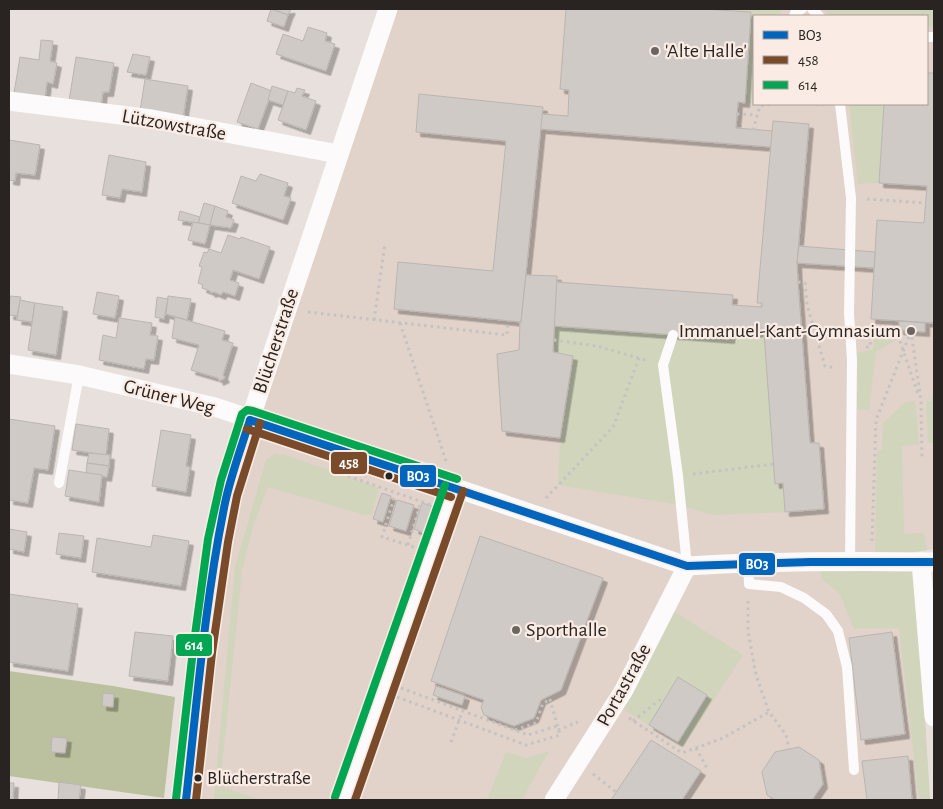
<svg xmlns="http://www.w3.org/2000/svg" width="943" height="809" viewBox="0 0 943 809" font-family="'Alegreya Sans',sans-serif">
	<defs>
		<filter id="shadow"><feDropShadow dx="4.5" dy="4.5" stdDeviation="0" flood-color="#0004"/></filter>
	</defs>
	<rect width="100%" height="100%" fill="#e8e0dc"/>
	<!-- commercial -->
	<path fill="#e1d2ca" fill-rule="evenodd" d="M397,9h537v540l-20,3 16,248h-738l19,-174 21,-123 112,-348zM754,16h173v88h-173z"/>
	<!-- green -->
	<g fill="#d1d5bc">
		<path d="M702,9h79l-1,7h-26v86l-1,1h-8l6,-91z"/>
		<path d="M824,9h110v18h-7v-11h-97z"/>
		<path d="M849,104h35l-5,79 -21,1z"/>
		<path d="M554,326l177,4 33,3 12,151 7,-1 2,29 -73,3 -32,-10 -122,-20 2,-47 13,-82 -20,-4z"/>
		<path d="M874,337l23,2 -21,13 -7,58 -12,-1v-56l16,-4z"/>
		<path d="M934,386v57h-6l-2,-42h5z"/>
		<path d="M915,401l4,43 -17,2 2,88 20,-1 3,17 -13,2 1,6 -40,-1 2,-106 5,-1 1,-27 23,-21z"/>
		<path d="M275,454l11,1 93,33 -7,26 -7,1 -97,-28 -15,39 -11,45 -22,215 40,14h-42l-4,-1 21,-232 31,-107z"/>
		<path d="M820,571l96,1 14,228h-11l-20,-172 -45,1 -14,-35 -18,-15z"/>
		<path d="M675,612l68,43 -60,92 -66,-42z"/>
		<path d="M549,751l-27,49h-35l19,-48 20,6z"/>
	</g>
	<!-- forest -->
	<path fill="#bbc19e" d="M9,671l104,15 62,11 -11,101 -155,-22z"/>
	<!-- building -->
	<g fill="#d0cac6" stroke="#bab5b1" filter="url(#shadow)">
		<path d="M271,9h20l-3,6z"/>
		<path d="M271,9l17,6 -4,12 -17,-6z"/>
		<path d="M566,9h136l49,3 -6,91 -7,-1 -2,26 37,3 -2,16 -231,-18 2,-15 26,2 1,-26 -9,-1z"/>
		<path d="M308,27l19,6 -2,8 10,3 -9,27 -50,-17 7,-20 20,7z"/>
		<path d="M41,40l12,1 -3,20 7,2 -4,21 -6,-2 -2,16 -31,-5 6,-36 19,3z"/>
		<path d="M133,54l17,3 -4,18 -19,-3z"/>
		<path d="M76,57l38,6 -5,29h-6l-2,14 -32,-5z"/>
		<path d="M927,73h7v250l-63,-4 6,-99 47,3 3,-37 -48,-3 5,-79h43z"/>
		<path d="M145,79l43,7 -5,33 -43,-8z"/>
		<path d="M251,83l21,8 -14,38 -21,-7z"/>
		<path d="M272,86l16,5 -5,14 -15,-5z"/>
		<path d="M297,88l8,2 -3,6 14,5 -10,29 -28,-10 10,-29 7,2z"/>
		<path d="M419,94l124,13 -22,215 -127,-13 4,-47 95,9 13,-130 -90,-9z"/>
		<path d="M773,121l36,3 -12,139 1,19 12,161h9l5,66 -39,3 -2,-29 -8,1 -11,-151 -33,-3 -1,9 -176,-13 2,-44 177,13 -1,10 30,2v-4h-5z"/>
		<path d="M9,140l31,5 -5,30 -19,-2 -1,8 -6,-1z"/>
		<path d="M109,155l37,7 -4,30 -20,-3 -2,9 -18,-3z"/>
		<path d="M260,174l28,9 -4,13 7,2 -8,22 -51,-17 9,-27 15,5z"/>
		<path d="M204,203l11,3 -5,19 -12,-2z"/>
		<path d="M215,206l13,5 -2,6 8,3 -3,8 -21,-3z"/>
		<path d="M180,211l20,6 -2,6 -20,-3z"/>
		<path d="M193,222l17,3 -5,19 -17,-4z"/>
		<path d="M228,235l12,4 1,-2 29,10 -11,32 -26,-9 -3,10 9,3 -4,13 -12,-4 -2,3 -7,-3 -3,1 -1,-2 -8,-3 1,-3 -5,-2 4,-16 -3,-1 5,-14 3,1 2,-4 12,4z"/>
		<path d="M799,246l76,6 -1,16 -77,-5z"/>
		<path d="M526,275l31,1 -4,76 20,4 -13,82 -58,-7 -5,-77 22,-4 1,-29 1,1z"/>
		<path d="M97,292l22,4 -4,22 -22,-4z"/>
		<path d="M10,296l11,1 -4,19 -8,-1z"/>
		<path d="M168,296l23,3 -4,21 -21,-6z"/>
		<path d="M157,297l11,2 -4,20 -9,-2z"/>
		<path d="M20,300l15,3 -3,19 -15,-2z"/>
		<path d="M35,303l28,4 -7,48 -28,-5z"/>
		<path d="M175,317l50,14 -3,9 11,3 -10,32 2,3 -6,3 -1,-3 -27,-8 8,-25 -27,-7z"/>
		<path d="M119,318l33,5 -2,12 8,1 -4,24 -8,-1 -2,10 -45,-9 4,-25 13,3z"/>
		<path d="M899,321l26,2v9l-26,-2z"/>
		<path d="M9,419l46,7 -7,44 -14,-2 -6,35 -19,-3z"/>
		<path d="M76,424l33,5 -3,26 -34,-5z"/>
		<path d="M161,430l30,5 -5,31 4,1 -4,25 -34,-6z"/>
		<path d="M89,453l21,2 -1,11 -22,-3z"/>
		<path d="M87,463l22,3 -2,11 -21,-4z"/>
		<path d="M69,470l33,5 -3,27 -34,-6z"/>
		<path d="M382,493l9,3 -8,26 -10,-3z"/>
		<path d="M397,500l17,5 -8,26 -17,-5z"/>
		<path d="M422,503l10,3 -8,27 -10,-4z"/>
		<path d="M9,529l18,3 -3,20 -15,-3z"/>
		<path d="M59,533l25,3 -3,22 -25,-4z"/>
		<path d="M153,535l36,6 -8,45 -89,-14 5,-34 54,9z"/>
		<path d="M480,536l123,42 -42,112 -20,10 -7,18 -20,8 -30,-11 -3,-8 3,-7 -53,-19z"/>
		<path d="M9,594l69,10 -10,67 -59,-9z"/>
		<path d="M135,632l38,4 -5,45 -39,-5z"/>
		<path d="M892,632l13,102 -44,6 -12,-102z"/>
		<path d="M678,677l29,18 -29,47 -29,-17z"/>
		<path d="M436,686l29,10 -3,9 -29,-10z"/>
		<path d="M103,693l11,1 -1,13 -11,-1z"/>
		<path d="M52,737l15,1 -2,15 -14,-1z"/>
		<path d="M651,740l50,31 -19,29h-71z"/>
		<path d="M799,747l20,13 4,24 -11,16h-37l-8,-5 -5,-23 13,-20z"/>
		<path d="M908,756l4,44h-45l-5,-39z"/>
		<path d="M59,782l22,3 -2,15h-21z"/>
		<path d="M9,783h5l-1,17h-4z"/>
	</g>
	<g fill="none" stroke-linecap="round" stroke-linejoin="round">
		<!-- path -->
		<g stroke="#c5c3c1" stroke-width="3" stroke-dasharray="2.5 4" stroke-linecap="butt">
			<path d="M816,104h8"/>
			<path d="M737,114l20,1"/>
			<path d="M753,130l7,-24 10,-2"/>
			<path d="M867,199l59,4"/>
			<path d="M798,282l7,1 2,22 18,61 11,2"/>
			<path d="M308,312l199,23 1,-15"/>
			<path d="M374,320l11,-76"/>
			<path d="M400,323l47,141"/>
			<path d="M911,331l10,70 1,57"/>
			<path d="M898,335l20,59"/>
			<path d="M554,340l43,6 51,15"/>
			<path d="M866,347h4l1,-14 27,2 13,-4"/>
			<path d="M693,474l81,-10"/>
			<path d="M348,476l83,29"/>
			<path d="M394,498l-12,39 35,11"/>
			<path d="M546,498l67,-71 26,-69"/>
			<path d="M872,541l4,-121 35,-89"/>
			<path d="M408,545l13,-44"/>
			<path d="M748,601v30l8,44 13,37 17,23 3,14"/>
			<path d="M401,688l127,47 29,-9"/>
			<path d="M397,697l129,48 34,-10 -11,-39"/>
			<path d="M629,718l53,35 41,-15 46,-26"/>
			<path d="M633,721l28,-22"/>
			<path d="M515,730l21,-7 7,-20 7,-3"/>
			<path d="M558,730l20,-8"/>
			<path d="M451,742l12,-32"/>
			<path d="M696,748l12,22"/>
			<path d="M593,774l23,18"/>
		</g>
		<!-- lane -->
		<g stroke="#fcfafa" stroke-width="10">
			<path d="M812,9l7,7"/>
			<path d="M794,16l1,-3 7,-4"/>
			<path d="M927,37h7"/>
			<path d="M840,104l11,94 -2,115 3,47 -2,201"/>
			<path d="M673,335l-10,30 15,111 9,90"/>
			<path d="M59,483l20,-108"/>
			<path d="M748,562l1,22 32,3 23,11 22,16 12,17 9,36 7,103"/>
			<path d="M344,800l110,-312"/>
		</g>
		<!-- street -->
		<g stroke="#fcfafa" stroke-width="19">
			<path d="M9,101l143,18 186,35"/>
			<path d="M9,364l70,11 136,32 472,159c82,-5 164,-5 247,-4"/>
			<path d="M921,562l13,155"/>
			<path d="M186,800l18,-174 21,-125 25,-81 138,-411"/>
			<path d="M554,800l70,-110 63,-124"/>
		</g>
		<defs>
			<g id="bus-1">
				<path d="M250,420l437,146 123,-4h124"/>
				<path d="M186,800c11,-99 19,-199 39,-297 6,-28 16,-55 25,-83"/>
			</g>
			<g id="bus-2">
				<path d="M247,429l204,68"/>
				<path d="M196,800l16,-147 16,-111 9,-46 23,-73"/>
				<path d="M355,800l108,-309"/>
			</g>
			<g id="bus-3">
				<path d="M335,797l110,-312"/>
				<path d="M176,799l17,-149 15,-111 13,-59 21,-66 5,-4 6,1 204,68"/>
			</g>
		</defs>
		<!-- bus-1 casing -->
		<use href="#bus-1" stroke="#faece4" stroke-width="11"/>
		<!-- bus-2 casing -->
		<use href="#bus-2" stroke="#faece4" stroke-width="11"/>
		<!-- bus-3 casing -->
		<use href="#bus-3" stroke="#faece4" stroke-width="11"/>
		<!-- bus-1 -->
		<use href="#bus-1" stroke="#0065bd" stroke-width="8"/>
		<!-- bus-2 -->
		<use href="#bus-2" stroke="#7a4b2a" stroke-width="8"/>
		<!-- bus-3 -->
		<use href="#bus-3" stroke="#00a651" stroke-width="8"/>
	</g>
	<!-- markers -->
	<g fill="#6c6662" stroke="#faece4" stroke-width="2">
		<circle cx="655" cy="51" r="5"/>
		<circle cx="911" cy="331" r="5"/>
		<circle cx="516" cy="630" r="5"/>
	</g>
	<g fill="#292421" stroke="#faece4" stroke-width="2">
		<circle cx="389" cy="476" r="4.5"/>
		<circle cx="198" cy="778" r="4.5"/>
	</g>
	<g text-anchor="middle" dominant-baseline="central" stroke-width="4.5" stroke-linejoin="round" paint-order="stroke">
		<!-- bus labels -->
		<g font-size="19" fill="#292421" stroke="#faece4" text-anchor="start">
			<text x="207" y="778">Blücherstraße</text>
		</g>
		<!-- poi labels -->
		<g font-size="20" fill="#292421" stroke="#faece4" text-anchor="start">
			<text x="665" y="51">'Alte Halle'</text>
			<text x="901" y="331" text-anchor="end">Immanuel-Kant-Gymnasium</text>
			<text x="526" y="630">Sporthalle</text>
		</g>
		<!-- street labels -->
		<g font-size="20" fill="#292421" stroke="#faece4">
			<text transform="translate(174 125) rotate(10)">Lützowstraße</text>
			<text transform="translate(276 341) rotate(-72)">Blücherstraße</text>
			<text transform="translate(169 397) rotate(14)">Grüner Weg</text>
			<text transform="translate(624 685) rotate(-61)">Portastraße</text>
		</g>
	</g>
	<g stroke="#faece4" stroke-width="2">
		<rect x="330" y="451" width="38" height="24" rx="5" fill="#7a4b2a"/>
		<rect x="399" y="464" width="38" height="24" rx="5" fill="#0065bd"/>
		<rect x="738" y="552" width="38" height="24" rx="5" fill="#0065bd"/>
		<rect x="175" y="633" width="38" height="24" rx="5" fill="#00a651"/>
	</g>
	<g font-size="14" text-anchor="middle" font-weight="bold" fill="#fff">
		<text x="349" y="468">458</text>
		<text x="418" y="481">BO3</text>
		<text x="757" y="569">BO3</text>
		<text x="194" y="650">614</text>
	</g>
	<!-- border -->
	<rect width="943" height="809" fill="none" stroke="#292421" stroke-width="20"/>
	<!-- legend -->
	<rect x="753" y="15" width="175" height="90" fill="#faece4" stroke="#a69c96"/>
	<rect x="763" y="31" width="25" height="8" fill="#0065bd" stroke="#a69c96"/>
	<text x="798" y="40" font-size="15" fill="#292421">BO3</text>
	<rect x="763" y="56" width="25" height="8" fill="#7a4b2a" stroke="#a69c96"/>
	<text x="798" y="65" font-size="15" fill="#292421">458</text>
	<rect x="763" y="81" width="25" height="8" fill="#00a651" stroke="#a69c96"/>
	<text x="798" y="90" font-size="15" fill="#292421">614</text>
</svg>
